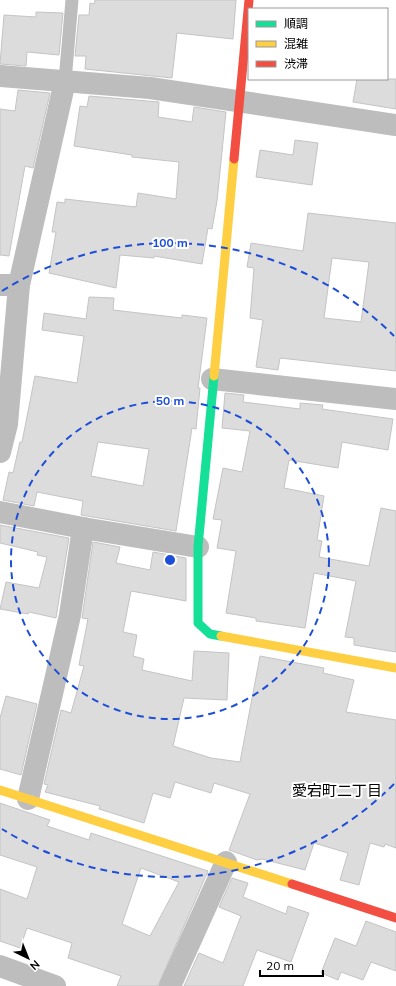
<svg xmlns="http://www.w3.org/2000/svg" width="396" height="986" viewBox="0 0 396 986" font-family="Mulish,'Noto Sans JP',sans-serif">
	<rect width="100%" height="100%" fill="#fff"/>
	<!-- building -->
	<g fill="#dcdcdc" stroke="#c4c4c4" fill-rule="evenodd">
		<path d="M95,0h141l-3,39 -56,-6 -5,45 -87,-9 1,-13h-11l4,-41h10l1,-12 4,1z"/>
		<path d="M36,12l27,1 -4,42 -32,-3 -1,14 -26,-2 4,-49 32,2z"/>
		<path d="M357,79h39v30l-43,-7z"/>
		<path d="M18,90l32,3 -17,75 -8,-2 -16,90 -9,-1v-146l15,2z"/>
		<path d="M89,96l70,6 -1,15 34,5 2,-15 32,5 -9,89 -5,28 -4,-1 -6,36 -48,-8v2l-34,-3 -4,33 -67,-15 7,-41h-4l5,-30 8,1v-4l71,8 2,-14 38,6 3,-37 -47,-5v-2l-58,-9 6,-40 7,1z"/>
		<path d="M295,140l23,3 -6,42 -56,-8 4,-27 33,5z"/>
		<path d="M308,213l88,10v148l-116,-13 -2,12 -22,-3 7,-47 -13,-2 4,-50 -7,-1 4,-24 52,8zM332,258l37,4 -8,60 -37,-4z"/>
		<path d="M89,297l25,1 -1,12 69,8v-3l25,3 -9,70h2l-4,41 -4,-1 -16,103 -95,-16 2,-14 -46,-9 -3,14 -31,-6 6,-28 4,1 7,-31h2l13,-66 42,7 7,-47 -42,-6 2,-17 42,6zM98,442l51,7 -6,37 -52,-10z"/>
		<path d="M225,393l19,2 -1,7 57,7v-6l23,2 -1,4 71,10 -5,31 -46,-8 -4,26 -49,-8 -5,28 40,8 -7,44 5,1 -3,16 50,9 12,-58 15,3v141l-42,-7v-7l-9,-1 11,-56 -42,-8 -9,55 -49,-7v-3l-30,-5 10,-62 -19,-3 5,-28 -9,-1 10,-51 19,4 8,-41 -28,-3z"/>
		<path d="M0,525l69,13 -13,80 -27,-6 -1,2 -28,-5 6,-27 33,6 8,-31 -10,-2 1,-3 -38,-9z"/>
		<path d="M93,542l27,5 -4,16 34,7 3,-18 33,6v43l-55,-10 -8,41 14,3 -4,21 11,3 -2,11 50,11 2,-30 35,2 -2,47 -43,-2 -11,48 38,12 29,4 20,-106 64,12 -1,5 31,7 -8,32 50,8v128l-11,-4 -1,3 -14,-4 -11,42 -19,-5 8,-27 -34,-10 -9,27 -43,-11 -5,1 -28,-10 21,-56 -36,-11 -3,10 -36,-11 -5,16 -17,-5 -9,30 -45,-14 1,-3 -55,-14 3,-7 -4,-1 17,-74 10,3 13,-47 -5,-1 9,-46 -6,-1z"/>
		<path d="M6,696l31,8 -16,71 -21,-6v-51z"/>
		<path d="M0,803l50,17 -3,6 42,14 2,-7 117,38 -50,115h-41l4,-10 -53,-18 4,-15 -45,-15 -7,20 -20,-7v-52l27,10 10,-32 -37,-12zM141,868l38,14 -29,54 -28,-12z"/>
		<path d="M232,878l16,5 -5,14 43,17 2,-8 21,7 -18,49 -34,-12 -14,36h-59l15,-33 24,10 18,-47 -22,-9z"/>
		<path d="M366,921l30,11v39l-25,-9 -8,18 -22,-8 -3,8 -17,-7 14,-35 21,8z"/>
	</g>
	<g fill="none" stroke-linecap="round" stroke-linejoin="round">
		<!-- lane -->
		<path stroke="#bdbdbd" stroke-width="13" d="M65,81l7,-81"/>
		<!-- street -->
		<g stroke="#bdbdbd" stroke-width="22">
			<path d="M0,76l150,12 246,37"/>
			<path d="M0,285h19"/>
			<path d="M212,379l184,20"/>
			<path d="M0,452l7,-28 12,-139 46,-204"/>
			<path d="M0,512l83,16 115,19"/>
			<path d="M28,799l42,-184 13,-87"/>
			<path d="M0,966l55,20"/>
			<path d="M170,986l56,-124"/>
		</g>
		<!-- fast -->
		<path stroke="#16e098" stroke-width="9" d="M214,376l-16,171v76l12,11 11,2"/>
		<!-- slow -->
		<g stroke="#ffcf43" stroke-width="9">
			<path d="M214,376l20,-217"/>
			<path d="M221,636l175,32"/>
			<path d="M0,790l292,94"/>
		</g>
		<!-- jam -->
		<g stroke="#f24e42" stroke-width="9">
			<path d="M234,159l15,-159"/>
			<path d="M292,884l104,34"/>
		</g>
	</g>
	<!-- distance rings -->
	<g fill="none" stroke="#1d4ed8" stroke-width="2" stroke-dasharray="7 5">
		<circle cx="170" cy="560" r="159"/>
		<path d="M394 784A317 317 0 0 1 2 829M2 291A317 317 0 0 1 394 336"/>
	</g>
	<g text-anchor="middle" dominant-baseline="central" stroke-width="4" stroke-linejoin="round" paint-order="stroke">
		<!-- neighbourhood labels -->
		<g font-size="15" fill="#000" stroke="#fff">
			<text x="337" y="790">愛宕町二丁目</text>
		</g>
	</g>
	<circle cx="170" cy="560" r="6" fill="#1d4ed8" stroke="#fff" stroke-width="2"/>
	<g font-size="12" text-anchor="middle" font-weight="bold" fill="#1d4ed8" stroke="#fff" stroke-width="4" stroke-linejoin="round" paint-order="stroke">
		<text x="170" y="247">100 m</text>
		<text x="170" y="405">50 m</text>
	</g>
	<!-- legend -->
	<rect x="248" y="8" width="140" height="72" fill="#ffffff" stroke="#999999"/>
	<rect x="256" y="21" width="20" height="6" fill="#16e098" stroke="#999999"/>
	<text x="284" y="28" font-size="12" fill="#000000">順調</text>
	<rect x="256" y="41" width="20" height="6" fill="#ffcf43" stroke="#999999"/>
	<text x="284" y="48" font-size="12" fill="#000000">混雑</text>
	<rect x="256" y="61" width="20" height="6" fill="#f24e42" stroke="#999999"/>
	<text x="284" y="68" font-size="12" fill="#000000">渋滞</text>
	<!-- north arrow -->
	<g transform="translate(28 958) rotate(137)" stroke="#ffffff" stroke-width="3" paint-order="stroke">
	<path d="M0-3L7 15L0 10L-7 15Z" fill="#000000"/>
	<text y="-6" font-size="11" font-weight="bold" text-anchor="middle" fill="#000000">N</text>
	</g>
	<!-- scale -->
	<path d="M260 970v6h63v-6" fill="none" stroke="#000000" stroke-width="2"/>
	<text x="266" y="970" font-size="12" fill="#000000" stroke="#ffffff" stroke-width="3" paint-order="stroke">20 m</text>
</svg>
